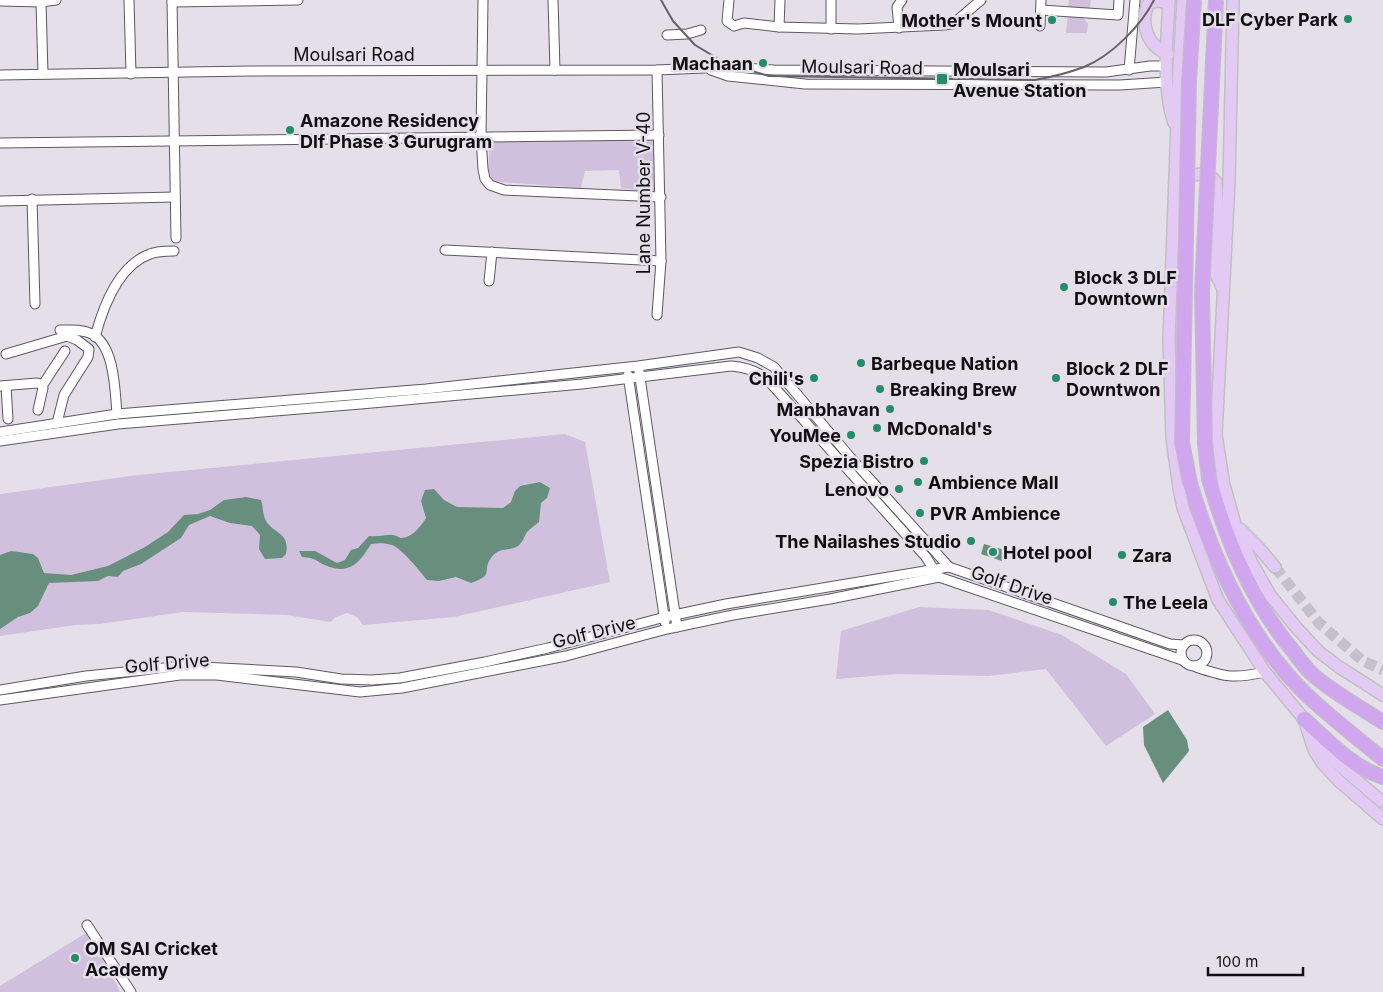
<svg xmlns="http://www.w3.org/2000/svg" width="1383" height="992" viewBox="0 0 1383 992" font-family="Inter,sans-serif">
	<rect width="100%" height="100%" fill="#e5dfe9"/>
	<!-- green -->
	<g fill="#d0c0dd">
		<path d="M1069,0h22l-2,12 -21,-2z"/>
		<path d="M1068,14l13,1 7,9 -1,9h-21z"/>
		<path d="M490,136l166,3v53l-35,-4 -2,-18 -34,1 -4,17 -93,-7z"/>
		<path d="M565,434l20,8 25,140 -156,35 -91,8 -6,-8 -10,-4 -11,4 -6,5 -43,-7 -104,-3 -83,12 -25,1 -75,11v-142l138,-19z"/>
		<path d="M919,607l70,3 73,25 64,39 29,40 -49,32 -60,-77 -58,7 -90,-2 -62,5 5,-48z"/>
		<path d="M91,930l29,62h-120v-6z"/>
	</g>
	<!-- water -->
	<g fill="#688f7e">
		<path d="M540,482l10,6 -3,10 -6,5 -2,19c-4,3 -9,7 -12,10 -3,5 -4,10 -9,14 -9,6 -19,0 -27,12 -10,14 5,16 -20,25l-15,-6 -17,4 -12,-1c-7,-9 -26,-32 -35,-35 -7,-2 -14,-2 -21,-1 -11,18 -21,31 -44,22 -12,-5 -10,-8 -25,-9l-3,-6h16l22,12 8,-3 6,-10 7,-2 11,-12c8,1 13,-1 20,-1 5,-1 8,2 12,3 11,0 20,-12 25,-20l-5,-17 4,-11 9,-1 10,11 13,7 46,1 8,-6 4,-11 5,-5z"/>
		<path d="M246,497l15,3c2,6 2,16 5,21 9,14 24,11 20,33l-4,4 -17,1 -6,-10 1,-14 -8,-9 -22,-3 -20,-7 -21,9 -8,13 -40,26 -18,7 -5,6 -10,-1 -10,5 -49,2 -11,23 -8,7 -12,4 -18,12v-74l11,-4 22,3 5,4 6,15 27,2 37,-9 37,-19 23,-15 16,-17 14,-1 12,-4 14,-10z"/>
		<path d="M984,544l21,6 -3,11 -21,-7z"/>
		<path d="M1168,710l19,30 2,11 -26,32 -19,-38 -1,-18z"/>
	</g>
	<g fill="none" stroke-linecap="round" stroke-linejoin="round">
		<!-- major-tunnel -->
		<path stroke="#c5c0c9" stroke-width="11" stroke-dasharray="11 5.5" stroke-linecap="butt" d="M1275,567l44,56 44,38 20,9"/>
		<defs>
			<g id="minor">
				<path d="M129,0l2,74"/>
				<path d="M172,0l4,238"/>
				<path d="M483,0l-2,138 2,31 2,10 5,6 14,5 157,7"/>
				<path d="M553,0l2,70"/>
				<path d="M729,0l-2,21 7,5 10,-3 35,4 79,2 86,-4 9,-1 28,-24"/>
				<path d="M0,1l41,1 15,-2"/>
				<path d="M41,2l2,72"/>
				<path d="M172,2l126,-2"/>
				<path d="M1041,10l77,5 1,-15"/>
				<path d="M1040,26l1,-26"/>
				<path d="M779,27l1,-27"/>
				<path d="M899,28l-2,-21 5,-7"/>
				<path d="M831,29v-29"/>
				<path d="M667,35l20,-1 14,-4"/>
				<path d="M711,70l17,6 77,8 315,1 47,-3"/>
				<path d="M1129,70l6,-70"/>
				<path d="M0,75l251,-4 406,-1 71,-3 46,3 332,2 44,-6h17"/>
				<path d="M0,143l659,-8"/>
				<path d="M32,199l3,105"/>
				<path d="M0,201l175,-4"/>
				<path d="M445,250l216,11"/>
				<path d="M489,281l3,-29"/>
				<path d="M657,315l4,-54 -4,-191"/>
				<path d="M60,330c11,0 22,-1 32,4 23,12 23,58 25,80"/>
				<path d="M95,337c8,-30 24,-72 55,-83 7,-3 17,-3 24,-3"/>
				<path d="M6,354l61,-18 10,4 12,9 -1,8 -24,38 -7,28"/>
				<path d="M639,371l38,256"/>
				<path d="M628,375l37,247"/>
				<path d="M0,386l37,-3 4,1 2,4 -5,22"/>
				<path d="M6,386l2,33"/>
				<path d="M42,386l23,-35"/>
				<path d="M0,432l117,-18 309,-25 212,-23 101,-14 19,6 16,9 76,90 99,110"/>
				<path d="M0,441l118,-17 243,-20 221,-20 149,-18c14,1 24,4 35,12l160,179 10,16"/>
				<circle cx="1194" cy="653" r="13"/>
				<path d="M1196,667c29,10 37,12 69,5"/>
				<path d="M0,690l86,-14 97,-10 113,6 45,7 31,1 28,-2 85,-16 63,-14 117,-31 61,-13 223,-37 221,77 13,1"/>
				<path d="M0,700l180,-25h37l143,17 42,-4 164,-32 101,-27 66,-14 97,-16 109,-22 243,83"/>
				<path d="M87,925l44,67"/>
			</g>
			<g id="major">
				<path d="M1169,0c-2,37 -7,89 5,123"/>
				<path d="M1183,0l-4,68 -10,271 3,99 7,50 4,20 35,92 47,72 39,47 10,31 9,14 16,17 44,38"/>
				<path d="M1233,0l-4,182 -13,253 8,50 11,39 16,37 19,34 25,31 23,25 21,16 44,28"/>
				<path d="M1168,54c-21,-8 -28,-30 -20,-50l8,-3 13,1"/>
				<path d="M1182,180c9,-6 26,-10 34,2l1,20 -2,70 8,17"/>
				<path d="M1240,529l19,19 16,19"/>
				<path d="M1313,734c17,27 44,46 68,67"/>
			</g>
			<g id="highway">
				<path d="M1209,479c18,63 43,123 85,173 5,7 11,15 17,21 18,17 50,35 72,49"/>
				<path d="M1190,483c23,77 60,159 120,215 23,21 48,41 73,61"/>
				<path d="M1304,719c23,21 49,49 79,58"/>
			</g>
		</defs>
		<!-- minor casing -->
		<use href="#minor" stroke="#5d5861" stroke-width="11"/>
		<!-- major casing -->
		<use href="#major" stroke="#c1c0c1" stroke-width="14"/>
		<!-- highway casing -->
		<use href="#highway" stroke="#c1c0c1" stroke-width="16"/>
		<!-- minor -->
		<use href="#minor" stroke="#fff" stroke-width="9"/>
		<!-- major -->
		<use href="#major" stroke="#e3caf5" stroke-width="11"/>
		<!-- highway -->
		<use href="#highway" stroke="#d0a7ef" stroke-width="14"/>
		<!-- rail -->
		<path stroke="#656268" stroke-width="2" d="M661,0l12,21 22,24 30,18 44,13 266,4c17,-3 33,-7 49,-13 27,-11 57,-41 70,-67"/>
		<defs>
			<g id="highway-bridge">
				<path d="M1209,479l-4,-35 -3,-152 14,-292"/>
				<path d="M1190,483l-8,-41 7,-361 5,-81"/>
			</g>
		</defs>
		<!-- highway-bridge casing -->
		<use href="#highway-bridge" stroke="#c1c0c1" stroke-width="16" stroke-linecap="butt"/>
		<!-- highway-bridge -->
		<use href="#highway-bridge" stroke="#d0a7ef" stroke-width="14"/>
	</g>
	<!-- markers -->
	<g fill="#238c69" stroke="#e5dfe9" stroke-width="2">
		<circle cx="1348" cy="19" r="5"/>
		<circle cx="1052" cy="20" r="5"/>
		<circle cx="763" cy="63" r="5"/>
		<rect x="936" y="73" width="12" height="12" rx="2.5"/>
		<circle cx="290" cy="130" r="5"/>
		<circle cx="1064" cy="287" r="5"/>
		<circle cx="861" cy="363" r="5"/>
		<circle cx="814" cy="378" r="5"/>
		<circle cx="1056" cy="378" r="5"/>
		<circle cx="880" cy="389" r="5"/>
		<circle cx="890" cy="409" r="5"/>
		<circle cx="877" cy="428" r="5"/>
		<circle cx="851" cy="435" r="5"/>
		<circle cx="924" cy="461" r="5"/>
		<circle cx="918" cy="482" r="5"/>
		<circle cx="899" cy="489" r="5"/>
		<circle cx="920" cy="513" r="5"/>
		<circle cx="971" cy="541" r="5"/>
		<circle cx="993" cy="552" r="5"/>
		<circle cx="1122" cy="555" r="5"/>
		<circle cx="1113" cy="602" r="5"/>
		<circle cx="75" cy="958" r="5"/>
	</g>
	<g text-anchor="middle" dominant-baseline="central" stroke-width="5" stroke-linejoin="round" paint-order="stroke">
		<!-- poi labels -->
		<g font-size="18" font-weight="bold" fill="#100e11" stroke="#e5dfe9" text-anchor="start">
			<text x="1338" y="19" text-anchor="end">DLF Cyber Park</text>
			<text x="1042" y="20" text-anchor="end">Mother's Mount</text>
			<text x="753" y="63" text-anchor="end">Machaan</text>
			<text x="953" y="69">Moulsari<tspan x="953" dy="21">Avenue Station</tspan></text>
			<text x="300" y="120">Amazone Residency<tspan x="300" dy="21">Dlf Phase 3 Gurugram</tspan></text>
			<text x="1074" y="277">Block 3 DLF<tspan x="1074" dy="21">Downtown</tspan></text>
			<text x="871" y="363">Barbeque Nation</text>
			<text x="1066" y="368">Block 2 DLF<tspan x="1066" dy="21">Downtwon</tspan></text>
			<text x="804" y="378" text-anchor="end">Chili's</text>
			<text x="890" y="389">Breaking Brew</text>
			<text x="880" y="409" text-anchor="end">Manbhavan</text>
			<text x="887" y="428">McDonald's</text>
			<text x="841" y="435" text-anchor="end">YouMee</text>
			<text x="914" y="461" text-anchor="end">Spezia Bistro</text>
			<text x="928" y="482">Ambience Mall</text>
			<text x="889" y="489" text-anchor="end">Lenovo</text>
			<text x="930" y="513">PVR Ambience</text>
			<text x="961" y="541" text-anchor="end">The Nailashes Studio</text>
			<text x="1003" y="552">Hotel pool</text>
			<text x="1132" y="555">Zara</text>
			<text x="1123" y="602">The Leela</text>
			<text x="85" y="948">OM SAI Cricket<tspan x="85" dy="21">Academy</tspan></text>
		</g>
		<!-- street labels -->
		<g font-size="18" fill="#100e11" stroke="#e5dfe9">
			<text x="354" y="54">Moulsari Road</text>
			<text transform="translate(862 67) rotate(1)">Moulsari Road</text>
			<text transform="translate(643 193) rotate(-90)">Lane Number V-40</text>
			<text transform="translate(1012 585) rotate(19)">Golf Drive</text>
			<text transform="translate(594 632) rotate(-14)">Golf Drive</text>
			<text transform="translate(167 663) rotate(-5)">Golf Drive</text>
		</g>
	</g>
	<!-- scale -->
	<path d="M1208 967v8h95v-8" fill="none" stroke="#100e11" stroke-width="2.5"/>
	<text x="1216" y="967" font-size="15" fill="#100e11" stroke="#e5dfe9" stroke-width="4" paint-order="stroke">100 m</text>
</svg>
